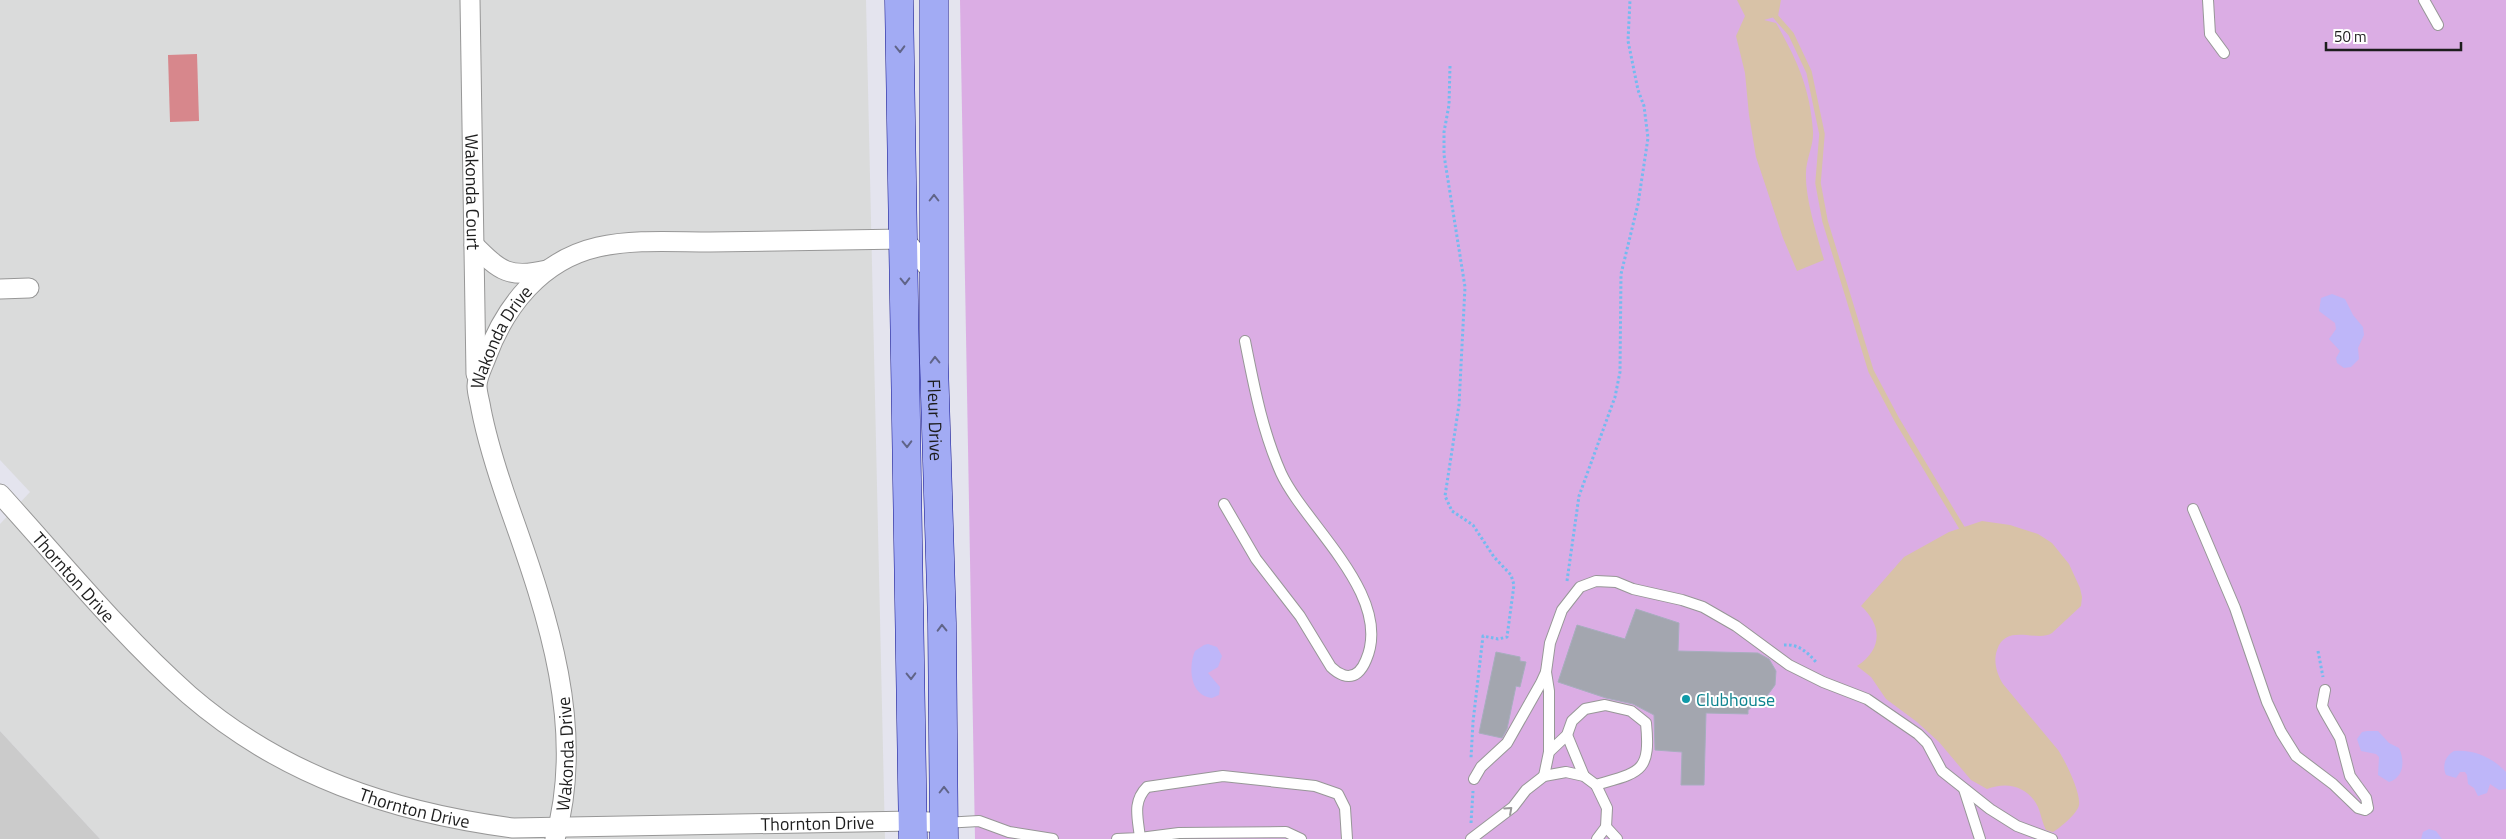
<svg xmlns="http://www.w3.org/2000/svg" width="2506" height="839" viewBox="0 0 2506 839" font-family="'Titillium Web',sans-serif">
	<rect width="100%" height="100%" fill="#e4e4ee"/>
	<!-- residential -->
	<path fill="#dadbdb" d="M0,0h866l19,839h-785l-100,-108v-207l30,-32 -30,-32z"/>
	<!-- religious -->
	<path fill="#cbcbcb" d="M0,731l100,108h-100z"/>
	<!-- grass -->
	<path fill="#dbade4" d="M960,0h1546v839h-1531z"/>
	<!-- sand -->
	<g fill="#beb6f9">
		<path d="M2332,294l13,5 8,16 10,12 1,8 -6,13 1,11 -8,8 -7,1 -7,-5 -1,-5 4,-7 -11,-12 7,-10 -1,-6 -16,-12 2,-13z"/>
		<path d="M1208,644l9,3 5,9 -4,11 -10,6 12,14 -1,8 -7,3c-22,-2 -24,-31 -17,-47l9,-6z"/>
		<path d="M2367,731h11l11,12 10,5c6,13 5,29 -10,34l-11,-7 1,-18 -3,-3 -15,-3 -4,-12 5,-7z"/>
		<path d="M2454,751c20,-2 39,7 52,21v17l-7,1 -9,-6 -3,9 -9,3 -4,-8 -6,-4 -1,-9 -2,-3h-5l-4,6 -10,-3c-4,-9 -1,-19 8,-24z"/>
		<path d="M2429,829l7,2 6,8h-21l2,-7z"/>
	</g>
	<!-- pitch -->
	<path fill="#d7878c" d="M197,54l2,67 -29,1 -2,-67z"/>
	<!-- water -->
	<g fill="#d8c2a7">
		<path d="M1737,0h44l-3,16 -14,4 12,3c21,37 34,65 37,108 1,14 -7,28 -7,42 -1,25 11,62 18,87l-27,11 -14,-33 -27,-81 -7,-42 -4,-42 -9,-37 9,-20z"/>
		<path d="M1982,521l28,4 28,9 14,9 17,21 11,24 2,9 -1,9 -29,27c-15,10 -46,-11 -55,17 -4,12 0,24 6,34l55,66c7,10 23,43 21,55 -1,8 -19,23 -26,27l-7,-2c-4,-8 -5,-16 -8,-23 -10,-21 -31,-26 -51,-18l-16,-9 -32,-38 -22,-20 -31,-23 -15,-22 -14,-11c25,-16 26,-40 4,-60l43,-49 45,-25z"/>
	</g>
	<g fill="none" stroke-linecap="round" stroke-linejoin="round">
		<!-- stream -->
		<path stroke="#d8c2a7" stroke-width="5.5" d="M1776,17l15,17 18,38 13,62 -4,49 7,38 46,150 26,49 65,108"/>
	</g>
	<!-- building -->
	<g fill="#a3a6af" stroke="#a7adbe">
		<path d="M1636,609l43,14 -1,28 80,2 11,6 7,12 -1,14 -8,11 -19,14v4l-42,-1 -2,72h-23l1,-33 -27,-2 -1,-35 -21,-11 -27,-6 -48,-16 19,-57 48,14z"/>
		<path d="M1496,652l24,5v4l6,1 -6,25 -4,-1 -9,43 -5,9 -23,-5z"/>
	</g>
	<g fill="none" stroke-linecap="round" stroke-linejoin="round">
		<defs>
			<g id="lane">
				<path d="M2208,0l2,34 14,19"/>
				<path d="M2424,0l14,25"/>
				<path d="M1224,504l32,55 44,57 31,51c4,4 7,6 12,8 12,4 19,-5 23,-15 28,-64 -61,-135 -85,-187 -19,-43 -27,-87 -36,-132"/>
				<path d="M2193,509l42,99 32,94 14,30 15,24 37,28 25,24 7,2 3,-2 -2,-10 -16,-22 -10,-38 -15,-26 -3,-6 3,-16"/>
				<path d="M1546,672l3,19v61"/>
				<path d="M1567,735l17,41"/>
				<path d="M1544,776l5,-24 18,-17 5,-14 13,-12 20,-4 26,6 15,12c5,50 -6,49 -50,62"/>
				<path d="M1474,779l7,-12 26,-24 34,-60 5,-11 4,-29 12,-33 18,-23 16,-6 20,1 17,7 49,11 21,7 33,19 53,39 34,17 44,17 51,35 9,9 15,28 48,38 27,17 35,13"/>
				<path d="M1964,789l16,50"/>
				<path d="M944,823l35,-2 30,11 44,7"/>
				<path d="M1606,827l11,12"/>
				<path d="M1140,838l39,-5 107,-1 15,7"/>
				<path d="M1117,839l23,-1c-2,-20 -8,-36 7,-51l76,-11 92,10 23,8 7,14 2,31"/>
				<path d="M1471,839l42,-32 13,-17 18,-14 22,-4 18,4 12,9 11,23 -1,19 -9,12"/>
			</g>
			<g id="street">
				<path id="s1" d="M470,0l6,374"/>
				<path d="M474,245c26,26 35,34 73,25"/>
				<path d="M0,289l29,-1"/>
				<path id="s2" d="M0,494c61,67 121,141 189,201 94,81 203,117 324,133l400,-7 31,2"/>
				<path id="s3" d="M555,839c31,-110 -7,-223 -44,-327 -12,-34 -23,-67 -30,-103 -1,-7 -4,-16 -4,-23 0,-9 6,-20 9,-28 19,-52 55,-98 112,-111 36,-8 75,-5 112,-5 64,-1 129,-2 194,-3l30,35"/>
			</g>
			<g id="primary">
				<path d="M899,0l14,839"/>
				<path id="s4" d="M934,0v363l8,260 2,216"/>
			</g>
		</defs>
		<!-- lane casing -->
		<use href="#lane" stroke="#979797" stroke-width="12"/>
		<!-- street casing -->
		<use href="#street" stroke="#979797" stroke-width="21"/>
		<!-- primary casing -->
		<use href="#primary" stroke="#0b0d8b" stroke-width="29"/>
		<!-- path -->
		<g stroke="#74baef" stroke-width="3" stroke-dasharray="2.5 2.5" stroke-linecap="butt">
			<path d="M1450,66l-1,39 -5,27v23l21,132 -6,118 -14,91 7,15 21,14 21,32 17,18 3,10 -7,52 -9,2 -15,-3 -10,86 -2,36"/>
			<path d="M1567,581l12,-85 36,-99 5,-25 1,-98 17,-70 10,-66 -4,-32 -6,-16 -10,-49 2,-41"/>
			<path d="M1784,645c15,-1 23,7 32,17"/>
			<path d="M2318,651l5,26"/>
			<path d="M1471,823l2,-32"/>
		</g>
		<!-- lane -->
		<use href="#lane" stroke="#fff" stroke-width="10"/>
		<!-- street -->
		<use href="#street" stroke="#fff" stroke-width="19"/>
		<!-- primary -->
		<use href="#primary" stroke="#a2abf4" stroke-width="28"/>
	</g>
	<!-- one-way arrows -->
	<defs><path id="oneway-chevron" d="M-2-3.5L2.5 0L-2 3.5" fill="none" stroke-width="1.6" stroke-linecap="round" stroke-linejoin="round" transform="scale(1.25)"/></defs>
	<g stroke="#606488">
		<use href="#oneway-chevron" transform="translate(900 49) rotate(89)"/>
		<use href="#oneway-chevron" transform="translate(934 198) rotate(-90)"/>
		<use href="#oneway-chevron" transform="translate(905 281) rotate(89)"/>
		<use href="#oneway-chevron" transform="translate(935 360) rotate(-91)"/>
		<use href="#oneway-chevron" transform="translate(907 444) rotate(89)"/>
		<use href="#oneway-chevron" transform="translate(942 628) rotate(-91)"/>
		<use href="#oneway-chevron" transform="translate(911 676) rotate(89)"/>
		<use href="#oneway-chevron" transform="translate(944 790) rotate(-90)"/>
	</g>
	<use stroke="#999" href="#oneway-chevron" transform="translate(1509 810) rotate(-42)"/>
	<!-- markers -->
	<circle fill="#0f9aa8" stroke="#fff" stroke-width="2" cx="1686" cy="699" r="5"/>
	<g text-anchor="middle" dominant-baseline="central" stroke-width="4" stroke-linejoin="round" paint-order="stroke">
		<!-- street labels -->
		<g font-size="18" fill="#1d1d1d" stroke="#fff">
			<text stroke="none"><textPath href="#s1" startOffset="192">Wakonda Court</textPath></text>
			<text stroke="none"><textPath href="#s3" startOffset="521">Wakonda Drive</textPath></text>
			<text stroke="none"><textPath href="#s4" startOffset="420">Fleur Drive</textPath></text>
			<text stroke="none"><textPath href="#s2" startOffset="111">Thornton Drive</textPath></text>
			<text stroke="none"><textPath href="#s3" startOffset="86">Wakonda Drive</textPath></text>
			<text stroke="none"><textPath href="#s2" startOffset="531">Thornton Drive</textPath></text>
			<text stroke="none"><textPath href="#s2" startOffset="936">Thornton Drive</textPath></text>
		</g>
		<!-- culture labels -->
		<g font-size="18" fill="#0d838f" stroke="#fff" text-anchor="start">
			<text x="1696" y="699">Clubhouse</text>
		</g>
	</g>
	<!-- scale -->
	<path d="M2326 42v8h135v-8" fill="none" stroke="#1d1d1d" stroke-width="2.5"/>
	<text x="2334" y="42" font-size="15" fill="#1d1d1d" stroke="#ffffff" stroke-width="4" paint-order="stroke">50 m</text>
</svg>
